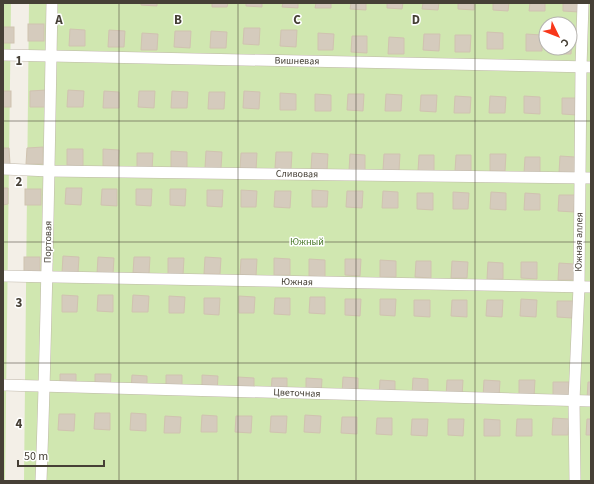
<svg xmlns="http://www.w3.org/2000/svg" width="594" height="484" viewBox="0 0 594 484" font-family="'Source Sans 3',sans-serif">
	<rect width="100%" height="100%" fill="#f3efe7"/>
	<!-- green -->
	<g fill="#d0e7b0" fill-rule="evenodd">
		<path d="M3,3h8l-6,478h-2z"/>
		<path d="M29,3h562v478h-567zM546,24h24v24h-24z"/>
	</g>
	<!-- building -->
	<g fill="#d5cbbd" stroke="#d0c3b0">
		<path d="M141,3h16v3l-16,-1z"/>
		<path d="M212,3h16l-1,4h-15z"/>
		<path d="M246,3h16v4l-16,-1z"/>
		<path d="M283,3h15v5l-16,-1z"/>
		<path d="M316,3h15v5h-16z"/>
		<path d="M351,3h15v7l-16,-1z"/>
		<path d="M387,3h16l-1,6 -15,-1z"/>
		<path d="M423,3h16l-1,7 -16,-1z"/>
		<path d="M458,3h16v7l-16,-1z"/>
		<path d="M493,3h16l-1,8 -15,-1z"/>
		<path d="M530,3h15v8h-16z"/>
		<path d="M563,3h16v9l-16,-1z"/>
		<rect x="28" y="24" width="16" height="17"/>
		<rect x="3" y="27" width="11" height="16"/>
		<path d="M244,28h16l-1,17 -16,-1z"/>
		<path d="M70,29l15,1v16h-16z"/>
		<path d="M109,30l16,1 -1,16h-16z"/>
		<path d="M281,30h16l-1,17 -16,-1z"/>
		<path d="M175,31h16l-1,17 -16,-1z"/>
		<path d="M211,31l16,1 -1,16h-16z"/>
		<path d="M487,32l16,1v16h-16z"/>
		<path d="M142,33l16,1 -1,16h-16z"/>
		<path d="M318,33l16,1 -1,16h-15z"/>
		<path d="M424,34h16l-1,17 -16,-1z"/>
		<path d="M526,34l16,1v16h-16z"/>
		<path d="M455,35h16l-1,17h-15z"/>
		<path d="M352,36h15v17l-16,-1z"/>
		<path d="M389,37l15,1v16h-16z"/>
		<path d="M570,38h2l-1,16h-15v-6h14z"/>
		<path d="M46,90v17h-16v-16z"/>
		<path d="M68,90l16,1 -1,16h-16z"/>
		<rect x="3" y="91" width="8" height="16"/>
		<path d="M104,91l15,1v16h-16z"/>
		<path d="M139,91h16l-1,17 -16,-1z"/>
		<path d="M172,91l16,1 -1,16h-16z"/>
		<path d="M244,91l16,1 -1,17 -16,-1z"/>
		<path d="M209,92h16l-1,17h-16z"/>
		<path d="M280,93l16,1v16h-16z"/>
		<path d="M315,94l16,1v16h-16z"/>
		<path d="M348,94h16l-1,17 -16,-1z"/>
		<path d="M386,94l16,1 -1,16h-16z"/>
		<path d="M421,95h16l-1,17 -16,-1z"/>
		<path d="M455,96l16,1 -1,16h-16z"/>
		<path d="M490,96l16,1 -1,16h-16z"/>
		<path d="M524,96l16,1v17l-16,-1z"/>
		<path d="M562,98h16l-1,17 -15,-1z"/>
		<path d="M43,147v17h-17l1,-16z"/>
		<path d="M3,148h6l1,16 -7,1z"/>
		<path d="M67,149h16v17l-16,-1z"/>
		<path d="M103,149l16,1 -1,16h-15z"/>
		<path d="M171,151l16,1v17l-16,-1z"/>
		<path d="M206,151l16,1 -1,16h-16z"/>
		<path d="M276,152h16l-1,17 -16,-1z"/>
		<path d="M137,153h16l-1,17 -15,-1z"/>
		<path d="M241,153h16l-1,17 -16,-1z"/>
		<path d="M312,153l16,1 -1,17 -16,-1z"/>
		<path d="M350,154l15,1v17l-16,-1z"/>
		<path d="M384,154h16l-1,17 -16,-1z"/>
		<path d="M490,154h16l-1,17h-15z"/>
		<path d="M419,155h15v17l-16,-1z"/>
		<path d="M456,155h15v17l-16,-1z"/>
		<path d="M560,156l15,1v16h-16z"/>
		<path d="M525,157h15v17l-16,-1z"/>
		<path d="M3,188h5v16l-5,1z"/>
		<path d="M66,188h16l-1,17 -16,-1z"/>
		<rect x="25" y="189" width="16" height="16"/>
		<path d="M102,189h15v17l-16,-1z"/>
		<path d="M136,189h16l-1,17 -15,-1z"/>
		<path d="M170,189h16l-1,17 -15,-1z"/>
		<path d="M207,190h16l-1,17 -15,-1z"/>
		<path d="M241,190l16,1 -1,16h-15z"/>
		<path d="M312,190l16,1 -1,16h-15z"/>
		<path d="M275,191h16l-1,17 -16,-1z"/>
		<path d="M347,191h16l-1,17 -16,-1z"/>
		<path d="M383,191l15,1v16h-16z"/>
		<path d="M453,192l16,1 -1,16h-15z"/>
		<path d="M491,192l15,1v17l-16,-1z"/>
		<path d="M417,193h16v17l-16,-1z"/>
		<path d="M525,193l15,1v16h-16z"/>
		<path d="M559,195h16l-1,17 -16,-1z"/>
		<path d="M63,256l16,1 -1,16h-16z"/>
		<rect x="24" y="257" width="16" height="16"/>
		<path d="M98,257l16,1 -1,16h-16z"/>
		<path d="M134,257h16l-1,17 -16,-1z"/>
		<path d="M205,257l16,1 -1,16h-16z"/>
		<path d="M168,258h16l-1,17 -15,-1z"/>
		<path d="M274,258l16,1v16h-16z"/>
		<path d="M241,259h16l-1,17 -16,-1z"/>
		<path d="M309,259l16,1v17l-16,-1z"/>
		<path d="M345,259h16l-1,17 -15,-1z"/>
		<path d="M380,260l16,1v16h-16z"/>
		<path d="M416,261h15v17l-16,-1z"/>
		<path d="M452,261l16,1 -1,16h-16z"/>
		<path d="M488,262l15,1v16h-16z"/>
		<path d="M521,262h16v17l-16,-1z"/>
		<path d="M559,263l15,1v16h-16z"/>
		<path d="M62,295l16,1 -1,16h-15z"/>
		<path d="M98,295h15v17l-16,-1z"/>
		<path d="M133,295l16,1 -1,16h-16z"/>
		<path d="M169,296l16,1 -1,16h-15z"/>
		<path d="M239,296l16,1 -1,16h-15z"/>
		<path d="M310,297h15v17l-16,-1z"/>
		<path d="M204,298h16l-1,17 -15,-1z"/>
		<path d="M275,298h15v17l-16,-1z"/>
		<path d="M345,299h16l-1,17 -15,-1z"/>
		<path d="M380,299h16l-1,17 -15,-1z"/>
		<path d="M521,299l16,1 -1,17 -16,-1z"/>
		<path d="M414,300h16v17l-16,-1z"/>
		<path d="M452,300h15v17l-16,-1z"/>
		<path d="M487,300h16l-1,17 -16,-1z"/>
		<path d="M557,301h16l-1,17 -15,-1z"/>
		<path d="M60,374h16v17l-16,-1z"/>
		<path d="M95,374h16l-1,17h-15z"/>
		<path d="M132,375l15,1v16h-16z"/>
		<path d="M166,375h16v17l-16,-1z"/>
		<path d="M202,375l16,1 -1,16h-15z"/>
		<path d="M238,377l16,1v17l-16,-1z"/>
		<path d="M343,377l15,1v17l-16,-1z"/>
		<path d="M272,378h15v17l-16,-1z"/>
		<path d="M306,378l16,1 -1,17 -15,-1z"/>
		<path d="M413,378l15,1v17l-16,-1z"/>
		<path d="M380,380l15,1v16h-16z"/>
		<path d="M447,380h16l-1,17 -16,-1z"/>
		<path d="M484,380l16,1 -1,16h-16z"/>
		<path d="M519,380h16l-1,17 -15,-1z"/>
		<path d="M553,382h16v17l-16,-1z"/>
		<path d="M588,382h3v17l-4,-1z"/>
		<path d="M95,413h15v17l-16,-1z"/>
		<path d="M131,413l15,1v17l-16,-1z"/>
		<path d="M59,414h16l-1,17 -16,-1z"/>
		<path d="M202,415l15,1v16h-16z"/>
		<path d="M305,415l16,1 -1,17 -16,-1z"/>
		<path d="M165,416l16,1 -1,16h-16z"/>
		<path d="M236,416h16l-1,17 -16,-1z"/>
		<path d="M271,416h16l-1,17 -16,-1z"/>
		<path d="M342,417h15v17l-16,-1z"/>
		<path d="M377,418h15v17l-16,-1z"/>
		<path d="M553,418l16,1 -1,16h-16z"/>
		<path d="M412,419h16l-1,17 -16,-1z"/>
		<path d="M448,419h16l-1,17 -15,-1z"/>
		<path d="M484,419l16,1v16h-16z"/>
		<path d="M517,419h15v17h-16z"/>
		<path d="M587,419h4v16h-5z"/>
	</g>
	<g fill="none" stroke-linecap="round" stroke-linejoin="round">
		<defs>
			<g id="minor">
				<path d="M3,55l588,12"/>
				<path d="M3,169l47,2 541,7"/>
				<path d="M3,276l588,11"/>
				<path d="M3,385l588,16"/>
				<path d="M41,481c6,-159 8,-319 11,-478"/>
				<path d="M575,481l-1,-81 5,-113 2,-220 2,-64"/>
			</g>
		</defs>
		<!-- minor casing -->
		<use href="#minor" stroke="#bfb7aa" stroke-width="12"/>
		<!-- minor -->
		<use href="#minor" stroke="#fff" stroke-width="11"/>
	</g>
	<!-- grid -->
	<path fill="none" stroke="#464036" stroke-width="1" stroke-opacity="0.55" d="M119,3v478M238,3v478M356,3v478M475,3v478M3,121h588M3,242h588M3,363h588"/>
	<g text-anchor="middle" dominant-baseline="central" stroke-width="3" stroke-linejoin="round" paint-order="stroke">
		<!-- street labels -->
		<g font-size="10" fill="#464036" stroke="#fff">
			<text transform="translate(297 61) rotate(1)">Вишневая</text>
			<text transform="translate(297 174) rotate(1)">Сливовая</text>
			<text transform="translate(48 242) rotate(-89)">Портовая</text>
			<text transform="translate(579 242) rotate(-89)">Южная аллея</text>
			<text transform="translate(297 282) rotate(1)">Южная</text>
			<text transform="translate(297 393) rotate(2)">Цветочная</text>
		</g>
		<!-- park labels -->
		<g font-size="10" fill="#49782a" stroke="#fff">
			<text x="307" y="242">Южный</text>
		</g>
	</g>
	<g font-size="13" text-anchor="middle" font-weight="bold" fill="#464036" stroke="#fff" stroke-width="3" stroke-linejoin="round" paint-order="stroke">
		<text x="59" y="24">A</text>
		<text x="178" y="24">B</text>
		<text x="297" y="24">C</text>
		<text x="416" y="24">D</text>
		<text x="19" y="65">1</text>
		<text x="19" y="186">2</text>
		<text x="19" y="307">3</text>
		<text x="19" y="428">4</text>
	</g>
	<!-- border -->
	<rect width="594" height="484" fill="none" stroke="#464036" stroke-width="8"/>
	<!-- north arrow -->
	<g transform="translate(558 36) rotate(133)"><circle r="19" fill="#ffffff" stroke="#b5b3af"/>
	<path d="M0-3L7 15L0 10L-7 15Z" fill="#f8371a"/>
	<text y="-6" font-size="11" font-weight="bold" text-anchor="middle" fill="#464036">С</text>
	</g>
	<!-- scale -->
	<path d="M18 460v6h86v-6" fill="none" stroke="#464036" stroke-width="2"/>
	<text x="24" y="460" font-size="12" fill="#464036" stroke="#ffffff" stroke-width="3" paint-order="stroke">50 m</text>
</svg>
